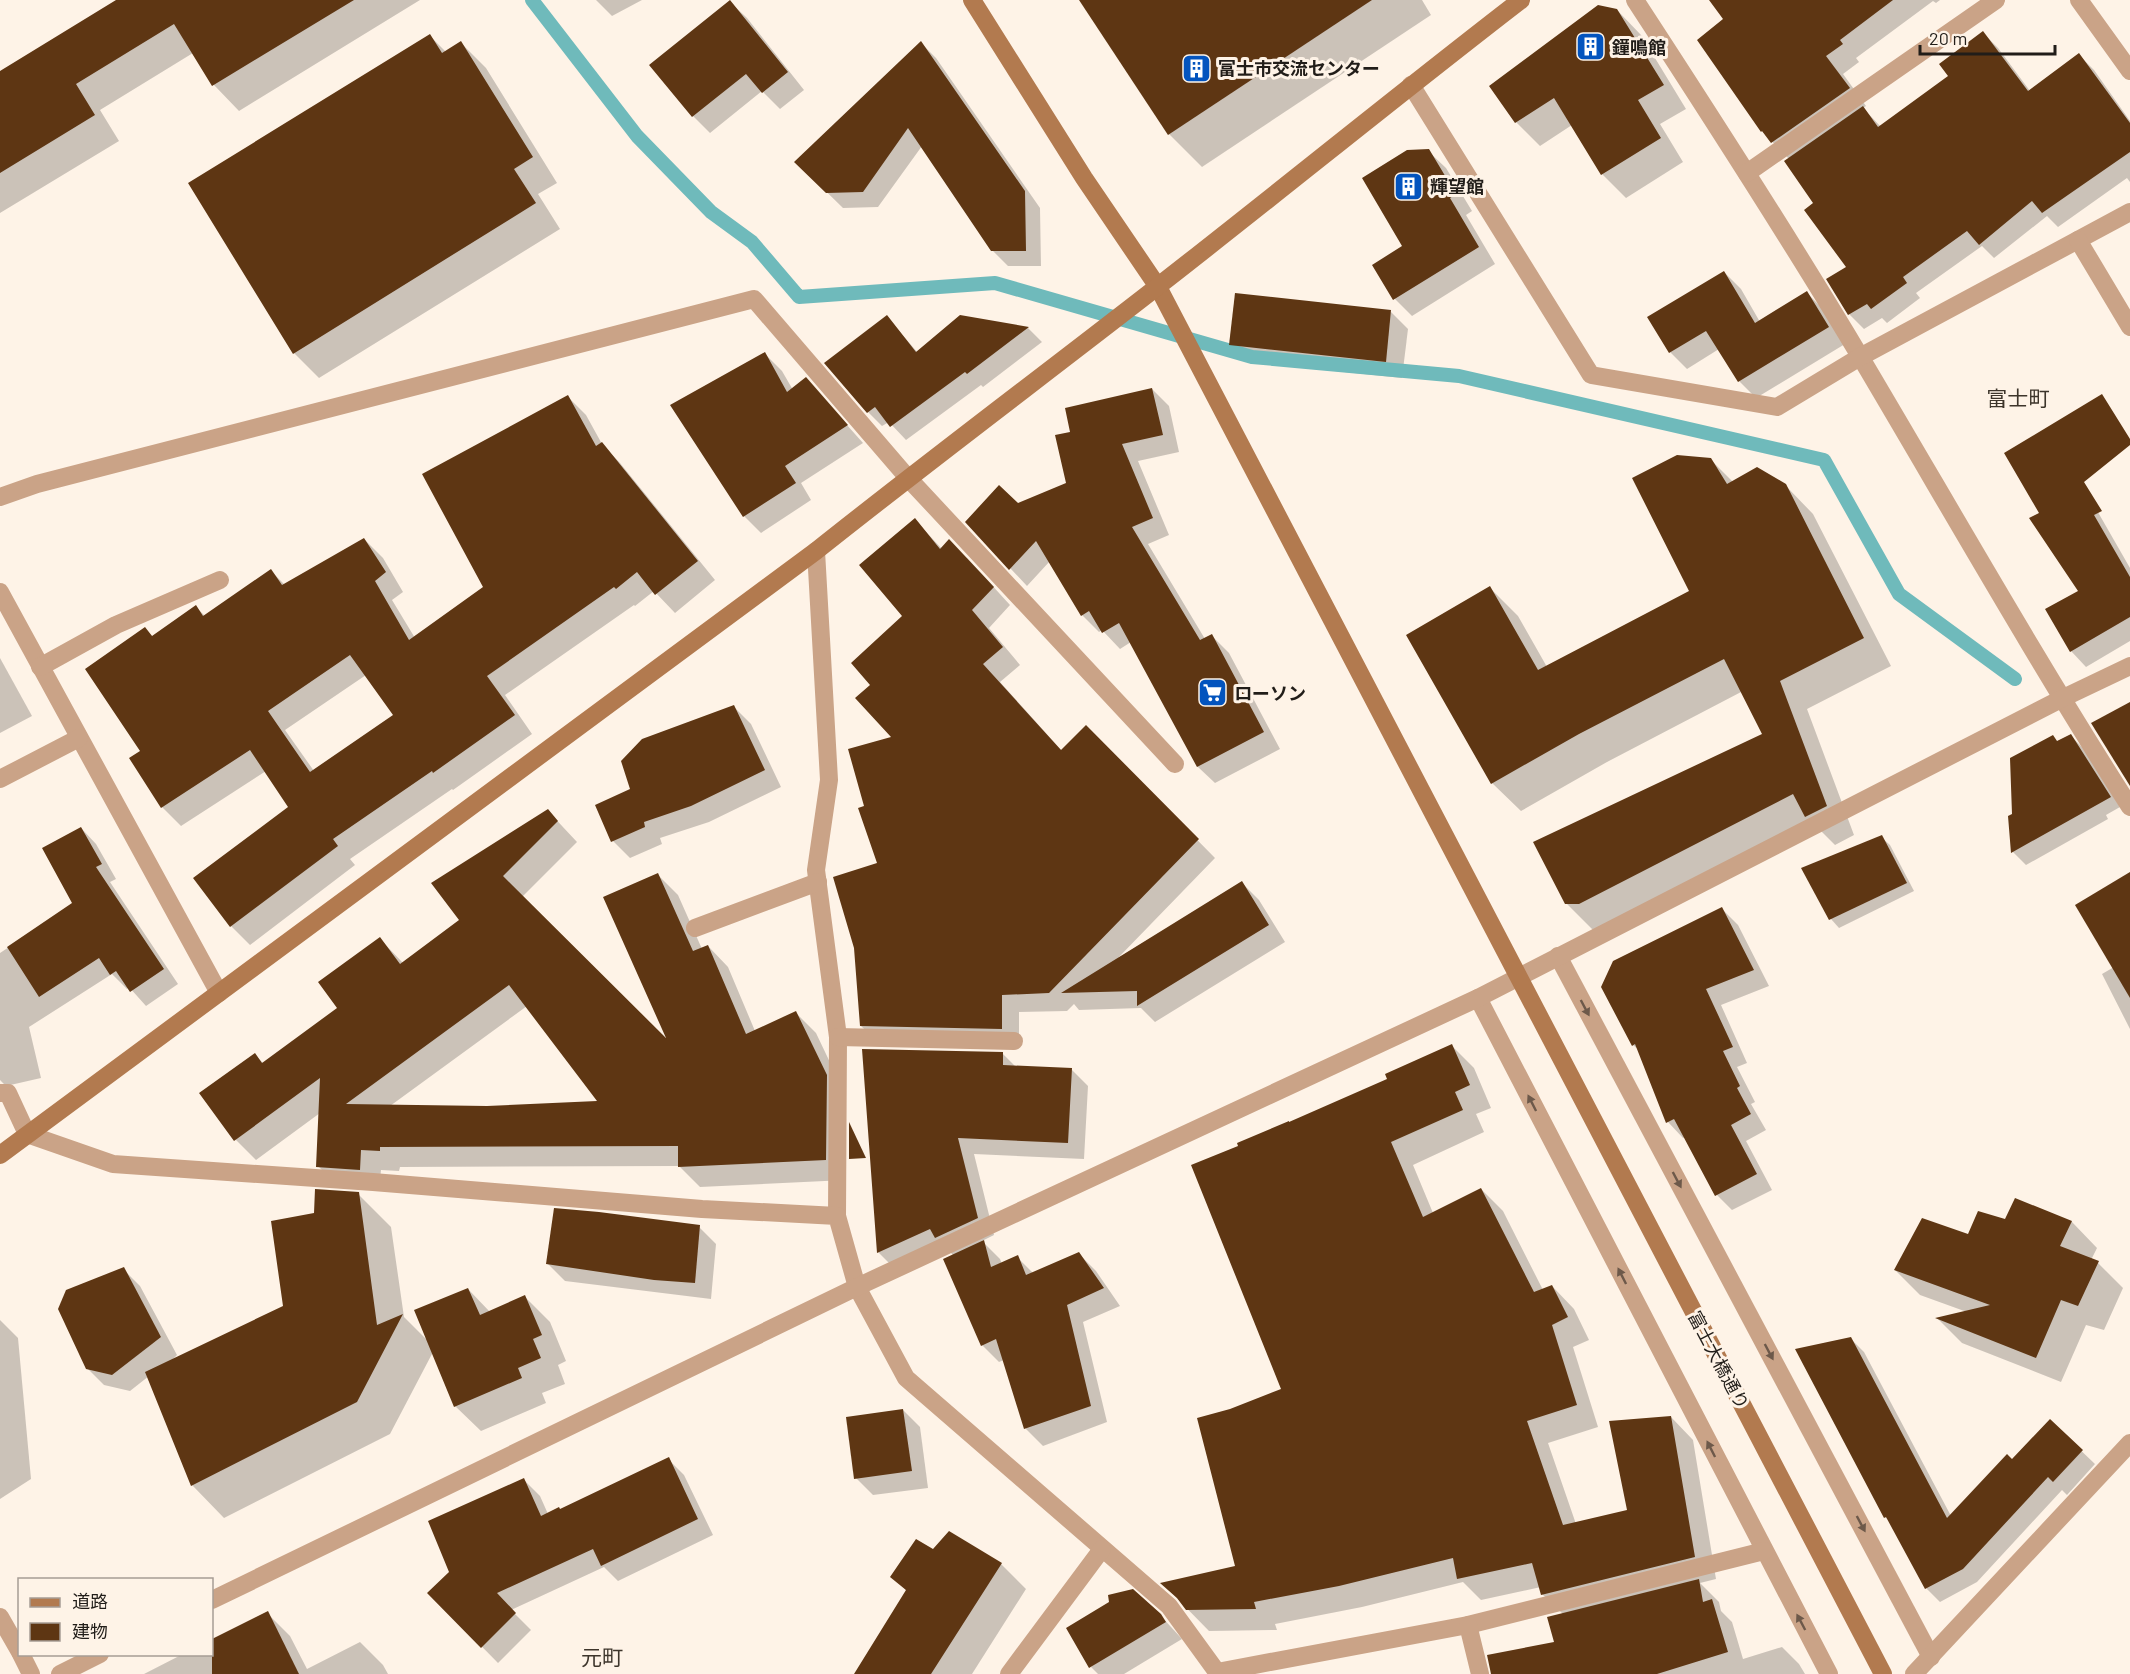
<svg xmlns="http://www.w3.org/2000/svg" width="2130" height="1674" viewBox="0 0 2130 1674" font-family="Barlow,'Noto Sans JP',sans-serif">
	<rect width="100%" height="100%" fill="#fef3e7"/>
	<!-- shadow -->
	<g fill="#0003" fill-rule="evenodd">
		<path d="M119,0h301l-181,111 -25,-26 -21,-32 -93,57 19,31 -119,72v-140z"/>
		<path d="M596,0h46l-30,16z"/>
		<path d="M1081,0h341l9,15 -229,152 -33,-33z"/>
		<path d="M1711,0h229l-4,3 -3,-2 -77,57 3,4 -16,12 23,32 -3,2 18,19 69,-51 33,-43 15,15 32,43 49,-36 15,15 36,51v61l-3,-4 -69,49 -11,-11 -53,42 -12,-12 -66,47 4,5 -33,25 -5,-5 -18,11 -15,-15v-47l-34,-63 -26,-45 -27,-28 -63,-91 26,-21z"/>
		<path d="M730,2l17,16 57,72 -24,19 -18,-18 -52,42 -17,-17 -42,-51z"/>
		<path d="M1617,10l24,25 45,74 -26,15 23,38 -57,36 -24,-24 -30,-49 -32,21 -24,-24 -25,-36z"/>
		<path d="M430,36l16,16 15,-9 25,25 71,115 -19,11 22,35 -241,149 -25,-25z"/>
		<path d="M921,43l15,15 104,150 1,58h-33l-16,-16 -70,-104 -44,61 -35,1 -47,-46z"/>
		<path d="M1428,151l18,17 26,43 -6,4 29,49 -83,52 -17,-17 9,-52z"/>
		<path d="M1724,272l17,17 19,33 47,-29 17,17 21,34 -89,54 -17,-17 -20,-32 -32,20 -17,-17z"/>
		<path d="M1391,312l17,17 -6,49 -155,-16 -17,-17z"/>
		<path d="M961,316l67,12 14,14 -59,45 -2,-2 -75,55 -17,-18 -7,4 -14,-14 19,-95 31,36z"/>
		<path d="M765,354l17,17 11,19 13,-11 57,64 -62,40 10,17 -50,33 -17,-17z"/>
		<path d="M1152,389l17,17 10,46 -41,9 31,74 -21,9 57,95 7,-3 17,17 51,96 -65,34 -17,-16 -67,-125 -11,7 -18,-19 -3,2 -17,-17 -32,-54 -23,25 -60,-64 51,-17 50,-21 4,-51z"/>
		<path d="M568,397l18,18 16,29 18,19 95,117 -40,33 -21,-22 -19,15 -1,-1 -129,90 27,39 -79,56 -1,-1 -102,70 5,6 -105,80 -19,-19 -35,-47 94,-72 -24,-36 -85,55 -19,-19 -20,-56 3,-122 8,8 43,-30 9,9 66,-45 14,14 79,-46 19,19 20,34 -11,8 23,38 70,-50zM366,675l29,41 -81,55 -29,-41z"/>
		<path d="M2060,446l70,122v73l-44,26 -15,-16 9,-60 -39,-78z"/>
		<path d="M1710,459l23,23 52,3 28,29 78,152 -84,43 47,126 -19,10 -20,-20 -221,106 -28,-28 198,-169 -21,-43 -136,71 -86,49 -29,-28 -2,-195 28,28 29,51 144,-75z"/>
		<path d="M915,520l27,29 25,9 43,47 -21,23 31,37 -20,17 62,69 24,-24 129,131 -97,100 124,-75 17,17 26,42 -130,80 -14,-14 -62,2 -5,-6 -7,7 -48,1v34l-140,-3 -18,-17 18,-162 -13,-57 27,-69 -20,-53 31,-69z"/>
		<path d="M0,658l32,58 -32,17z"/>
		<path d="M734,707l17,17 30,63 -72,35 -49,16 2,6 -32,14 -17,-17 19,-52z"/>
		<path d="M2071,736l13,13 36,58 -14,8 2,4 -82,46 -13,-13 1,-38 44,-72z"/>
		<path d="M548,811l29,31 -55,55 148,147 -12,-169 20,20 24,54 6,-3 20,21 27,64 41,-18 20,20 30,63v84l-146,7 -21,-21 -279,1 -1,4 -18,-1 -2,19 -41,-3 -20,-20 2,-53 -64,47 -20,-20 19,-85 9,9 75,-55 41,-70 23,24 58,-43zM527,1006l73,96 -113,6 -97,-2z"/>
		<path d="M81,828l15,16 20,35 -6,3 68,102 -32,22 -17,-19 -2,2 -15,-15 -83,53 12,51 -35,8 -6,-6v-127l74,-49z"/>
		<path d="M1881,837l9,8 24,46 -75,37 -8,-9 -28,-51z"/>
		<path d="M2130,874v155l-28,-55 12,-7z"/>
		<path d="M1722,909l16,16 31,61 -48,19 26,58 -10,4 18,35 -4,2 15,26 -20,11 26,49 -40,20 -15,-15 -31,-58 -3,1 -15,-16 -28,-71 -7,-6z"/>
		<path d="M1452,1046l22,22 17,40 -15,6 8,18 -71,33 20,48 48,-24 22,22 40,79 9,-4 22,23 15,31 -16,7 25,80 -50,16 28,81 52,-13 43,-94 22,23 23,139 -16,4 19,19 2,9 11,11 11,37 39,-12 17,17 6,10h-291l42,-31 7,-29 -21,-20 -1,-7 -60,13 -18,-18 -101,25 -87,17 2,6 -68,1 -46,-47 73,-17 -6,-157 53,-21 -43,-243 149,-66z"/>
		<path d="M1002,1053l14,14 55,2 17,17 -4,73 -110,-5 20,81 -12,6 18,18 2,5 15,-7 17,17 45,-20 17,17 24,35 -37,16 24,100 -64,24 -17,-17 -22,-69 -5,2 -17,-17 -28,-89 -9,-9 -50,22 -17,-17z"/>
		<path d="M358,1194l33,33 13,90 25,25 39,-53 22,23 35,-15 25,25 16,39 -8,4 7,19 -23,9 4,10 -65,28 -26,-25 -22,-54 -43,82 -166,84 -32,-33 -43,-109 -19,15 -26,-6 -17,-17 36,-99 17,17 37,69 -6,6 114,-54 30,-92z"/>
		<path d="M2016,1200l56,22 25,26 -6,12 7,3 25,25 -19,42 -18,-5 -25,57 -99,-39 -24,-24 29,-7 -47,-17 -25,-25 74,-35 36,-14z"/>
		<path d="M699,1227l17,17 -5,55 -146,-18 -17,-17z"/>
		<path d="M0,1320l18,18 13,141 -31,20z"/>
		<path d="M1850,1338l14,14 87,164 61,-55 38,-40 45,43 -28,31 -5,-5 -85,92 -37,20 -14,-14 -36,-67 -5,-4z"/>
		<path d="M903,1410l17,17 8,61 -55,7 -17,-17z"/>
		<path d="M668,1459l16,16 29,60 -95,46 -14,-14 -93,43 20,20 -33,33 -69,-70 22,-21 73,-92 16,16 8,18 12,-4z"/>
		<path d="M934,1551l67,13 25,25 -54,85h-116l51,-83 -15,-14z"/>
		<path d="M267,1613l23,23 17,33 53,-27 23,23 5,9h-244l39,-20h29v-13z"/>
		<path d="M1160,1615l22,24 -58,35h-26l-7,-7z"/>
	</g>
	<g fill="none" stroke-linecap="round" stroke-linejoin="round">
		<!-- stream -->
		<path stroke="#6fbabb" stroke-width="14" d="M532,0l105,136 74,76 41,30 47,55 196,-14 257,74 207,19 365,84 75,134 116,85"/>
	</g>
	<!-- building -->
	<g fill="#5e3613" fill-rule="evenodd">
		<path d="M116,0h238l-142,86 -38,-62 -98,60 19,31 -95,58v-102z"/>
		<path d="M730,0l58,72 -26,21 -16,-19 -54,43 -43,-52z"/>
		<path d="M1079,0h293l-204,135z"/>
		<path d="M1709,0h184l-53,40 3,4 -17,12 24,32 -79,55 -9,-12 -1,1 -64,-92 26,-21z"/>
		<path d="M1598,5l19,4 47,76 -26,15 23,38 -60,37 -47,-77 -39,25 -26,-37z"/>
		<path d="M1983,31l45,60 51,-38 51,70v29l-88,61 -10,-12 -53,44 -12,-14 -64,46 4,6 -36,26 -4,-5 -19,11 -22,-36 20,-12 -42,-57 9,-7 -29,-42 79,-55 15,21 70,-51 -9,-12z"/>
		<path d="M430,34l12,19 19,-12 72,116 -19,12 22,34 -243,151 -105,-171z"/>
		<path d="M921,41l104,150 1,60h-35l-83,-123 -45,64 -37,1 -32,-31z"/>
		<path d="M1429,149l27,45 -6,4 29,49 -86,53 -21,-35 30,-19 -40,-68 45,-28z"/>
		<path d="M1724,271l31,52 52,-32 22,36 -91,55 -32,-51 -37,22 -22,-36z"/>
		<path d="M1235,293l156,17 -5,52 -157,-17z"/>
		<path d="M887,315l29,37 44,-37 69,12 -62,47 -2,-2 -75,55 -15,-20 -8,6 -43,-50z"/>
		<path d="M765,352l22,40 19,-15 42,48 -63,41 11,17 -53,34 -73,-112z"/>
		<path d="M1152,388l11,47 -41,9 31,74 -21,9 68,113 12,-6 52,98 -67,35 -78,-144 -17,10 -13,-22 -8,5 -45,-75 -27,29 -44,-48 34,-37 19,18 48,-20 -11,-48 15,-3 -5,-24z"/>
		<path d="M2102,394l28,45v6l-46,37 18,29 -8,4 36,62v40l-60,35 -25,-43 33,-18 -49,-73 10,-5 -35,-60z"/>
		<path d="M568,395l28,51 6,-4 96,119 -43,34 -18,-23 -21,17 -2,-2 -127,89 28,39 -82,58 -1,-2 -99,68 5,7 -108,81 -37,-49 95,-71 -38,-57 -89,58 -32,-50 11,-7 -55,-82 60,-42 7,9 44,-31 7,11 68,-47 11,16 82,-47 22,34 -11,9 34,59 74,-53 -61,-113zM350,655l43,60 -83,57 -42,-61z"/>
		<path d="M1677,455l34,3 16,26 30,-17 29,17 78,154 -84,43 47,125 -22,11 -12,-23 -214,110h-14l-32,-62 229,-108 -38,-75 -145,75 -88,50 -85,-149 84,-49 48,84 151,-79 -57,-113z"/>
		<path d="M915,518l25,31 9,-10 45,48 -22,23 31,37 -20,17 78,86 25,-25 113,114 -150,154 -47,2v34l-142,-3 -6,-78 -21,-71 44,-14 -19,-55 6,-2 -16,-57 43,-12 -36,-39 15,-13 -19,-22 51,-47 -43,-51z"/>
		<path d="M2130,702v84l-39,-63z"/>
		<path d="M734,705l31,65 -74,36 -47,16 1,5 -34,15 -16,-37 35,-16 -9,-28 21,-22z"/>
		<path d="M2071,734l40,63 -100,56 -3,-37 4,-2 -2,-56 43,-23 4,6z"/>
		<path d="M548,809l10,12 -55,55 163,162 -63,-141 55,-24 35,78 15,-6 38,89 50,-23 31,64 -1,85 -148,7v-21l-298,1v4l-19,-1 -1,20 -44,-3 4,-89 -86,63 -35,-48 56,-40 7,10 75,-55 -19,-26 62,-45 20,27 59,-44 -28,-37zM509,985l88,116 -110,5 -141,-2z"/>
		<path d="M81,827l21,37 -6,3 68,102 -34,23 -14,-21 -6,4 -11,-17 -60,39 -32,-50 65,-44 -30,-55z"/>
		<path d="M1882,835l25,48 -78,37 -28,-52z"/>
		<path d="M2130,872v126l-55,-93z"/>
		<path d="M1242,881l27,44 -132,81v-15l-76,2z"/>
		<path d="M1722,907l32,63 -48,19 27,58 -10,4 17,35 -3,2 14,26 -20,11 26,49 -42,22 -41,-77 -8,4 -31,-79 -3,2 -31,-59 12,-26z"/>
		<path d="M1452,1044l18,41 -15,7 8,18 -72,32 32,75 58,-29 53,104 18,-7 16,32 -16,8 25,80 -50,16 36,104 64,-15 -18,-89 62,-5 24,141 -154,38 -9,-32 -75,16 -4,-21 -114,28 -85,16 2,7 -70,1 -9,-12 -17,-15 75,-17 -38,-148 33,-9 51,-20 -90,-224 47,-19 -1,-3 52,-22v1l98,-43 -2,-5z"/>
		<path d="M862,1049l141,3v13l69,3 -4,75 -110,-5 20,80 -43,20 -5,-9 -53,24z"/>
		<path d="M849,1122l17,36 -17,1z"/>
		<path d="M315,1189l44,3 18,133 26,-11 -46,88 -166,84 -46,-114 138,-66 -12,-85 43,-8z"/>
		<path d="M2015,1198l57,23 -12,25 39,15 -21,45 -17,-6 -25,58 -101,-40 55,-13 -96,-35 28,-52 46,16 10,-23 27,8z"/>
		<path d="M554,1208l45,4 101,13 -5,58 -41,-3 -108,-16z"/>
		<path d="M984,1240l7,27 27,-12 8,20 53,-23 25,36 -37,17 24,101 -67,23 -28,-90 -15,7 -38,-87z"/>
		<path d="M124,1267l37,70 -49,38 -26,-6 -28,-60 8,-19z"/>
		<path d="M468,1288l12,27 45,-20 17,40 -9,4 8,19 -23,10 4,10 -68,29 -40,-97z"/>
		<path d="M1851,1337l96,181 60,-64 5,5 38,-40 33,31 -30,32 -5,-5 -85,92 -38,20 -39,-72 -2,1 -89,-169z"/>
		<path d="M903,1409l9,62 -58,8 -8,-62z"/>
		<path d="M669,1457l29,62 -97,47 -8,-17 -96,44 19,20 -35,35 -54,-55 22,-21 -21,-51 96,-43 17,38 18,-9 1,2z"/>
		<path d="M949,1531l53,32 -71,111h-77l52,-84 -16,-13 26,-38 17,10z"/>
		<path d="M1699,1579l4,23 9,-3 16,53 -71,22h-166l-4,-19 67,-13 -7,-25z"/>
		<path d="M1133,1589l28,25 5,8 -77,46 -23,-40 43,-26 -1,-7z"/>
		<path d="M268,1611l31,63h-87v-35z"/>
	</g>
	<g fill="none" stroke-linecap="round" stroke-linejoin="round">
		<!-- street -->
		<g stroke="#caa387" stroke-width="18">
			<path d="M1635,0c77,118 154,237 226,358 89,150 175,302 269,449"/>
			<path d="M2079,0l51,71"/>
			<path d="M1411,85l180,290 186,32 83,-50 270,-145"/>
			<path d="M1747,173l249,-173"/>
			<path d="M2078,240l52,87"/>
			<path d="M0,497l37,-13 717,-185 154,179 267,286"/>
			<path d="M816,551l13,229 -13,90 22,167 -1,179"/>
			<path d="M0,592l219,401"/>
			<path d="M40,667l76,-42 104,-45"/>
			<path d="M0,779l79,-41"/>
			<path d="M695,928l123,-46"/>
			<path d="M1558,956l373,701"/>
			<path d="M1478,998l351,676"/>
			<path d="M838,1037l176,4"/>
			<path d="M0,1093h8l19,41 86,30 260,18 329,27 135,7 20,71 49,91 263,228 48,66 251,-47 296,-74"/>
			<path d="M212,1600l645,-313 621,-289 583,-299 69,-33"/>
			<path d="M0,1617l20,35"/>
			<path d="M1468,1625l12,49"/>
			<path d="M21,1654l10,20"/>
			<path d="M60,1674l40,-20"/>
			<path d="M1009,1674l93,-125"/>
			<path d="M1914,1674l216,-231"/>
		</g>
		<!-- secondary -->
		<g stroke="#b27a4f" stroke-width="18">
			<path d="M972,0l112,178 74,109 725,1387"/>
			<path d="M0,1155l816,-604c113,-90 228,-176 341,-264 122,-95 242,-193 364,-287"/>
		</g>
	</g>
	<!-- one-way arrows -->
	<defs><path id="oneway-solid" d="M-6-.8H1V-3.2L6.5 0L1 3.2V.8H-6Z" transform="scale(1.5)"/></defs>
	<g fill="#6d594a">
		<use href="#oneway-solid" transform="translate(1585 1008) rotate(62)"/>
		<use href="#oneway-solid" transform="translate(1532 1103) rotate(-117)"/>
		<use href="#oneway-solid" transform="translate(1677 1180) rotate(62)"/>
		<use href="#oneway-solid" transform="translate(1622 1276) rotate(-117)"/>
		<use href="#oneway-solid" transform="translate(1769 1352) rotate(62)"/>
		<use href="#oneway-solid" transform="translate(1711 1449) rotate(-117)"/>
		<use href="#oneway-solid" transform="translate(1861 1524) rotate(62)"/>
		<use href="#oneway-solid" transform="translate(1801 1622) rotate(-118)"/>
	</g>
	<!-- icons -->
	<defs>
		<symbol id="building-square" viewBox="-11 -11 22 22"><rect x="-9" y="-9" width="18" height="18" rx="4" fill="#0354be" stroke="#fef3e7"/><path d="M-4-6H4V6H1V3H-1V6H-4ZM-2.5-4.3h1.7v1.8h-1.7ZM.8-4.3h1.7v1.8H.8ZM-2.5-1h1.7V.8h-1.7ZM.8-1h1.7V.8H.8Z" fill="#fff"/></symbol>
		<symbol id="supermarket-square" viewBox="-11 -11 22 22"><rect x="-9" y="-9" width="18" height="18" rx="4" fill="#0354be" stroke="#fef3e7"/><path d="M-6-5.5h2.5l.6 2H6L4.5 2H-2.5L-4.4-4H-6ZM-1.5 3.2a1.3 1.3 0 1 0 .1 0ZM3 3.2a1.3 1.3 0 1 0 .1 0Z" fill="#fff"/></symbol>
	</defs>
	<g fill-rule="evenodd">
		<use href="#building-square" x="1574" y="30" width="33" height="33"/>
		<use href="#building-square" x="1180" y="52" width="33" height="33"/>
		<use href="#building-square" x="1392" y="170" width="33" height="33"/>
		<use href="#supermarket-square" x="1196" y="676" width="33" height="33"/>
	</g>
	<g text-anchor="middle" dominant-baseline="central" stroke-width="6" stroke-linejoin="round" paint-order="stroke">
		<!-- poi labels -->
		<g font-size="18" font-weight="bold" fill="#211d19" stroke="#fef3e7" text-anchor="start">
			<text x="1612" y="47">鐘鳴館</text>
			<text x="1218" y="68">富士市交流センター</text>
			<text x="1430" y="186">輝望館</text>
			<text x="1234" y="693">ローソン</text>
		</g>
		<!-- street labels -->
		<g font-size="18" fill="#211d19" stroke="#fef3e7">
			<text transform="translate(1719 1360) rotate(62)">富士大橋通り</text>
		</g>
		<!-- quarter labels -->
		<g font-size="21" fill="#3d352b" stroke="#fef3e7">
			<text x="2018" y="397">富士町</text>
			<text x="602" y="1656">元町</text>
		</g>
	</g>
	<!-- legend -->
	<rect x="18" y="1578" width="195" height="78" fill="#fef3e7" stroke="#a69d95" stroke-width="1.5"/>
	<rect x="30" y="1598" width="30" height="9" fill="#b27a4f" stroke="#a69d95" stroke-width="1.5"/>
	<text x="72" y="1608" font-size="18" fill="#211d19">道路</text>
	<rect x="30" y="1623" width="30" height="18" fill="#5e3613" stroke="#a69d95" stroke-width="1.5"/>
	<text x="72" y="1638" font-size="18" fill="#211d19">建物</text>
	<!-- scale -->
	<path d="M1920 45v9h135v-9" fill="none" stroke="#211d19" stroke-width="3"/>
	<text x="1929" y="45" font-size="18" fill="#211d19" stroke="#fef3e7" stroke-width="4.5" paint-order="stroke">20 m</text>
</svg>
